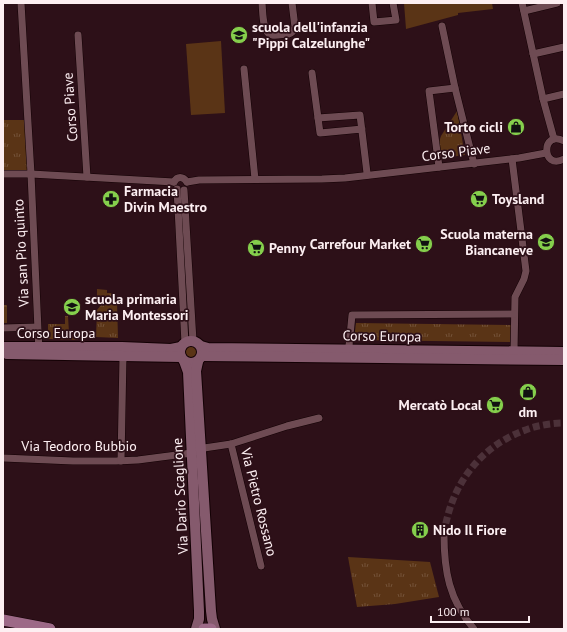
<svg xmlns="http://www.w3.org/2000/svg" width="567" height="632" viewBox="0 0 567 632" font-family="'PT Sans',sans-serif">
	<defs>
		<pattern id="park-tufts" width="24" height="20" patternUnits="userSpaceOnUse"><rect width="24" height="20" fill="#5a3416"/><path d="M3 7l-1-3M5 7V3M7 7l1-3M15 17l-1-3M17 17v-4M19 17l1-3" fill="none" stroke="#735238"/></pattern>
	</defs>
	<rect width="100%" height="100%" fill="#2d1018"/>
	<!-- grass -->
	<g fill="#5a3416">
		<path d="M404,3h88l1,6 -35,4v2l-52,14z"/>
		<path d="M221,41l4,72 -34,2 -5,-71z"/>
		<circle cx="191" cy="352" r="6"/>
	</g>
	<!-- park -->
	<g fill="url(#park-tufts)">
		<path d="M457,111l8,44 -23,3 -3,-16 2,-6z"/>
		<path d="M3,120h22l3,50h-25z"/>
		<path d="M97,289l10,1v3h6l4,9 1,36 -22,-1 1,-27 4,-5 -4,-3z"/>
		<rect x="3" y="305" width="4" height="18"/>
		<path d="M65,316h3l1,17 9,1v6l-30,-1v-15h17z"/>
		<path d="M356,323l155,2 -1,17 -156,-2z"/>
		<path d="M348,557l82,5 9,35 -44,7 -38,3z"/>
	</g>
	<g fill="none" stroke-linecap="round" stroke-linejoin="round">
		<!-- street-tunnel -->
		<path stroke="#4c3139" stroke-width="7" stroke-dasharray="7 3.5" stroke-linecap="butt" d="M444,534c7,-50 37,-90 87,-106 10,-3 22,-5 33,-5"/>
		<defs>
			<g id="street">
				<path d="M21,3l10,171 8,178"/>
				<path d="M262,3c1,9 0,31 10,32 5,1 12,-1 17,-1 3,-1 5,-3 6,-7l-3,-24"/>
				<path d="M372,3l2,19 22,-2 -3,-17"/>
				<path d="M522,3l21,96 11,40"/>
				<path d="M524,11l33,-8"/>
				<path d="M442,26l13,62 19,76"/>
				<path d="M78,35l9,142"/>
				<path d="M533,54l31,-7"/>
				<path d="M244,69l11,110"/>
				<path d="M312,73l6,45"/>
				<path d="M543,99l21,-5"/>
				<path d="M362,129l-42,4 -2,-15 42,-3 7,58v2"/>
				<path d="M564,141c-23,-12 -23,30 0,18"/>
				<path d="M512,159l14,112 -2,8 -9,18 -1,55"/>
				<path d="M439,167l-10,-76 26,-3"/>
				<path d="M3,174h28l143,8"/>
				<path d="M174,182c3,-6 9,-6 13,0"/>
				<path d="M187,182l12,-2 123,-1 23,-1 174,-20 27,-5"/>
				<path d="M177,189l8,154"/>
				<path d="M184,190l9,151"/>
				<path d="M3,328l34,-1"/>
				<path d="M349,346l3,-31 162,-1"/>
				<path d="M231,444l30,122"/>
				<path d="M3,458l70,3h43l22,-1 54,-7 12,-5 27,-4 56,-18 32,-8"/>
				<path d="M121,461l2,-105"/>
				<path d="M444,534c0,37 5,66 30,95"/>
			</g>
			<g id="secondary">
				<circle cx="191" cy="352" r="11"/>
				<path d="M201,346l7,2 356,4"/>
				<path d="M3,347h119l49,2 10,-2"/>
				<path d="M7,354l174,3"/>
				<path d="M202,356l362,4"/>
				<path d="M184,361l4,11 11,239v8l-3,10"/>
				<path d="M198,362l-2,9 15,240 1,8 3,10"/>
			</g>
			<g id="primary">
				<path d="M3,620l47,9"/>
				<path d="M204,629h7"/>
			</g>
		</defs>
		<!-- street casing -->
		<use href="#street" stroke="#130004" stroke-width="8"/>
		<!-- secondary casing -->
		<use href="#secondary" stroke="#130004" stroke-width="12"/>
		<!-- primary casing -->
		<use href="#primary" stroke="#130004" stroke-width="12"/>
		<!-- street -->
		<use href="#street" stroke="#6e4b53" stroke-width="7"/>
		<!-- secondary -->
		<use href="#secondary" stroke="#855a6d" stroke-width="10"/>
		<!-- primary -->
		<use href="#primary" stroke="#9d6987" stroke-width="11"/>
	</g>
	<!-- icons -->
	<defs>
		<symbol id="school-disc" viewBox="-11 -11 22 22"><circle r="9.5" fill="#85cf4c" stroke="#2d1018"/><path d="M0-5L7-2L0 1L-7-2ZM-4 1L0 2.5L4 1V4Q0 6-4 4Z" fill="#111"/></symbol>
		<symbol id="shop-disc" viewBox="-11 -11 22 22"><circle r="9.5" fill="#85cf4c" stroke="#2d1018"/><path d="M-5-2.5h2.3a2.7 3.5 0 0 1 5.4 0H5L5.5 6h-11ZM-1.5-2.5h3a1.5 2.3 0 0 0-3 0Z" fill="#111"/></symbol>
		<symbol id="pharmacy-disc" viewBox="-11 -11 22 22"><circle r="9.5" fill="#85cf4c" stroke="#2d1018"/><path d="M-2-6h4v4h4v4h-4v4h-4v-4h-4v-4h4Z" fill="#111"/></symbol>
		<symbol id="supermarket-disc" viewBox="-11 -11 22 22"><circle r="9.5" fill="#85cf4c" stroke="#2d1018"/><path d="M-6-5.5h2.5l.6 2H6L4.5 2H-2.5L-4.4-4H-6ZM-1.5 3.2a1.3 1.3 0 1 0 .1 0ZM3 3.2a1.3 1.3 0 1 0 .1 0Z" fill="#111"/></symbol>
		<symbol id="building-disc" viewBox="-11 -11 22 22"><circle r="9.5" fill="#85cf4c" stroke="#2d1018"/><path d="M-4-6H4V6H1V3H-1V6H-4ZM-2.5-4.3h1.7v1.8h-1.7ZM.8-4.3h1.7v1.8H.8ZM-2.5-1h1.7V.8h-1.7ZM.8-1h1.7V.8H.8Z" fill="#111"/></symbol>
	</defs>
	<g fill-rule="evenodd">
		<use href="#school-disc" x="229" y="25" width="20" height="20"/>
		<use href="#shop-disc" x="506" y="117" width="20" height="20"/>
		<use href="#pharmacy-disc" x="101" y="189" width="20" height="20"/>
		<use href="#supermarket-disc" x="469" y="189" width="20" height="20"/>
		<use href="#school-disc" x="536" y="232" width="20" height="20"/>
		<use href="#supermarket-disc" x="414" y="234" width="20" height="20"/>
		<use href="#supermarket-disc" x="246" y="238" width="20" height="20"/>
		<use href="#school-disc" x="62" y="297" width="20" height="20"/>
		<use href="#shop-disc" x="518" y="382" width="20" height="20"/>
		<use href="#supermarket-disc" x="485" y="395" width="20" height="20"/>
		<use href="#building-disc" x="410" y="520" width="20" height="20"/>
	</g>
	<g text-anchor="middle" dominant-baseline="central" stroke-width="3.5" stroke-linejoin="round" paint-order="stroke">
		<!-- poi labels -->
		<g font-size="14" font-weight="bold" fill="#fdeff2" stroke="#2d1018" text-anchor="start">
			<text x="252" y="27">scuola dell'infanzia<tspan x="252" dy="16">"Pippi Calzelunghe"</tspan></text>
			<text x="503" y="127" text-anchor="end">Torto cicli</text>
			<text x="124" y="191">Farmacia<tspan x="124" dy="16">Divin Maestro</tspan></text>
			<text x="492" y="199">Toysland</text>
			<text x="533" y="234" text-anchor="end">Scuola materna<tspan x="533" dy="16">Biancaneve</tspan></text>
			<text x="411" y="244" text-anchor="end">Carrefour Market</text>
			<text x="269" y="248">Penny</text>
			<text x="85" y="299">scuola primaria<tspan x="85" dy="16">Maria Montessori</tspan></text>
			<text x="482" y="405" text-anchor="end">Mercatò Local</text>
			<text x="528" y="412" text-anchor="middle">dm</text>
			<text x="433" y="530">Nido Il Fiore</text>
		</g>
		<!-- street labels -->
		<g font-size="14" fill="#fdeff2" stroke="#2d1018">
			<text transform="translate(70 107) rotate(-94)">Corso Piave</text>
			<text transform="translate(456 152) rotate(-7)">Corso Piave</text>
			<text transform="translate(21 253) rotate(-93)">Via san Pio quinto</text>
			<text x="56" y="333">Corso Europa</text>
			<text transform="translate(382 336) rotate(1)">Corso Europa</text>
			<text x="79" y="446">Via Teodoro Bubbio</text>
			<text transform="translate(180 496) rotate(-93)">Via Dario Scaglione</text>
			<text transform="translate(259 502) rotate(76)">Via Pietro Rossano</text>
		</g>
	</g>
	<!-- border -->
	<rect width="567" height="632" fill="none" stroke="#fdeff2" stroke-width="8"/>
	<!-- scale -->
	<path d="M431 616v6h98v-6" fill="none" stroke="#fdeff2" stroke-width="2"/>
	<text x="437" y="616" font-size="12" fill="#fdeff2" stroke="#2d1018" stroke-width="3" paint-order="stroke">100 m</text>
</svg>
